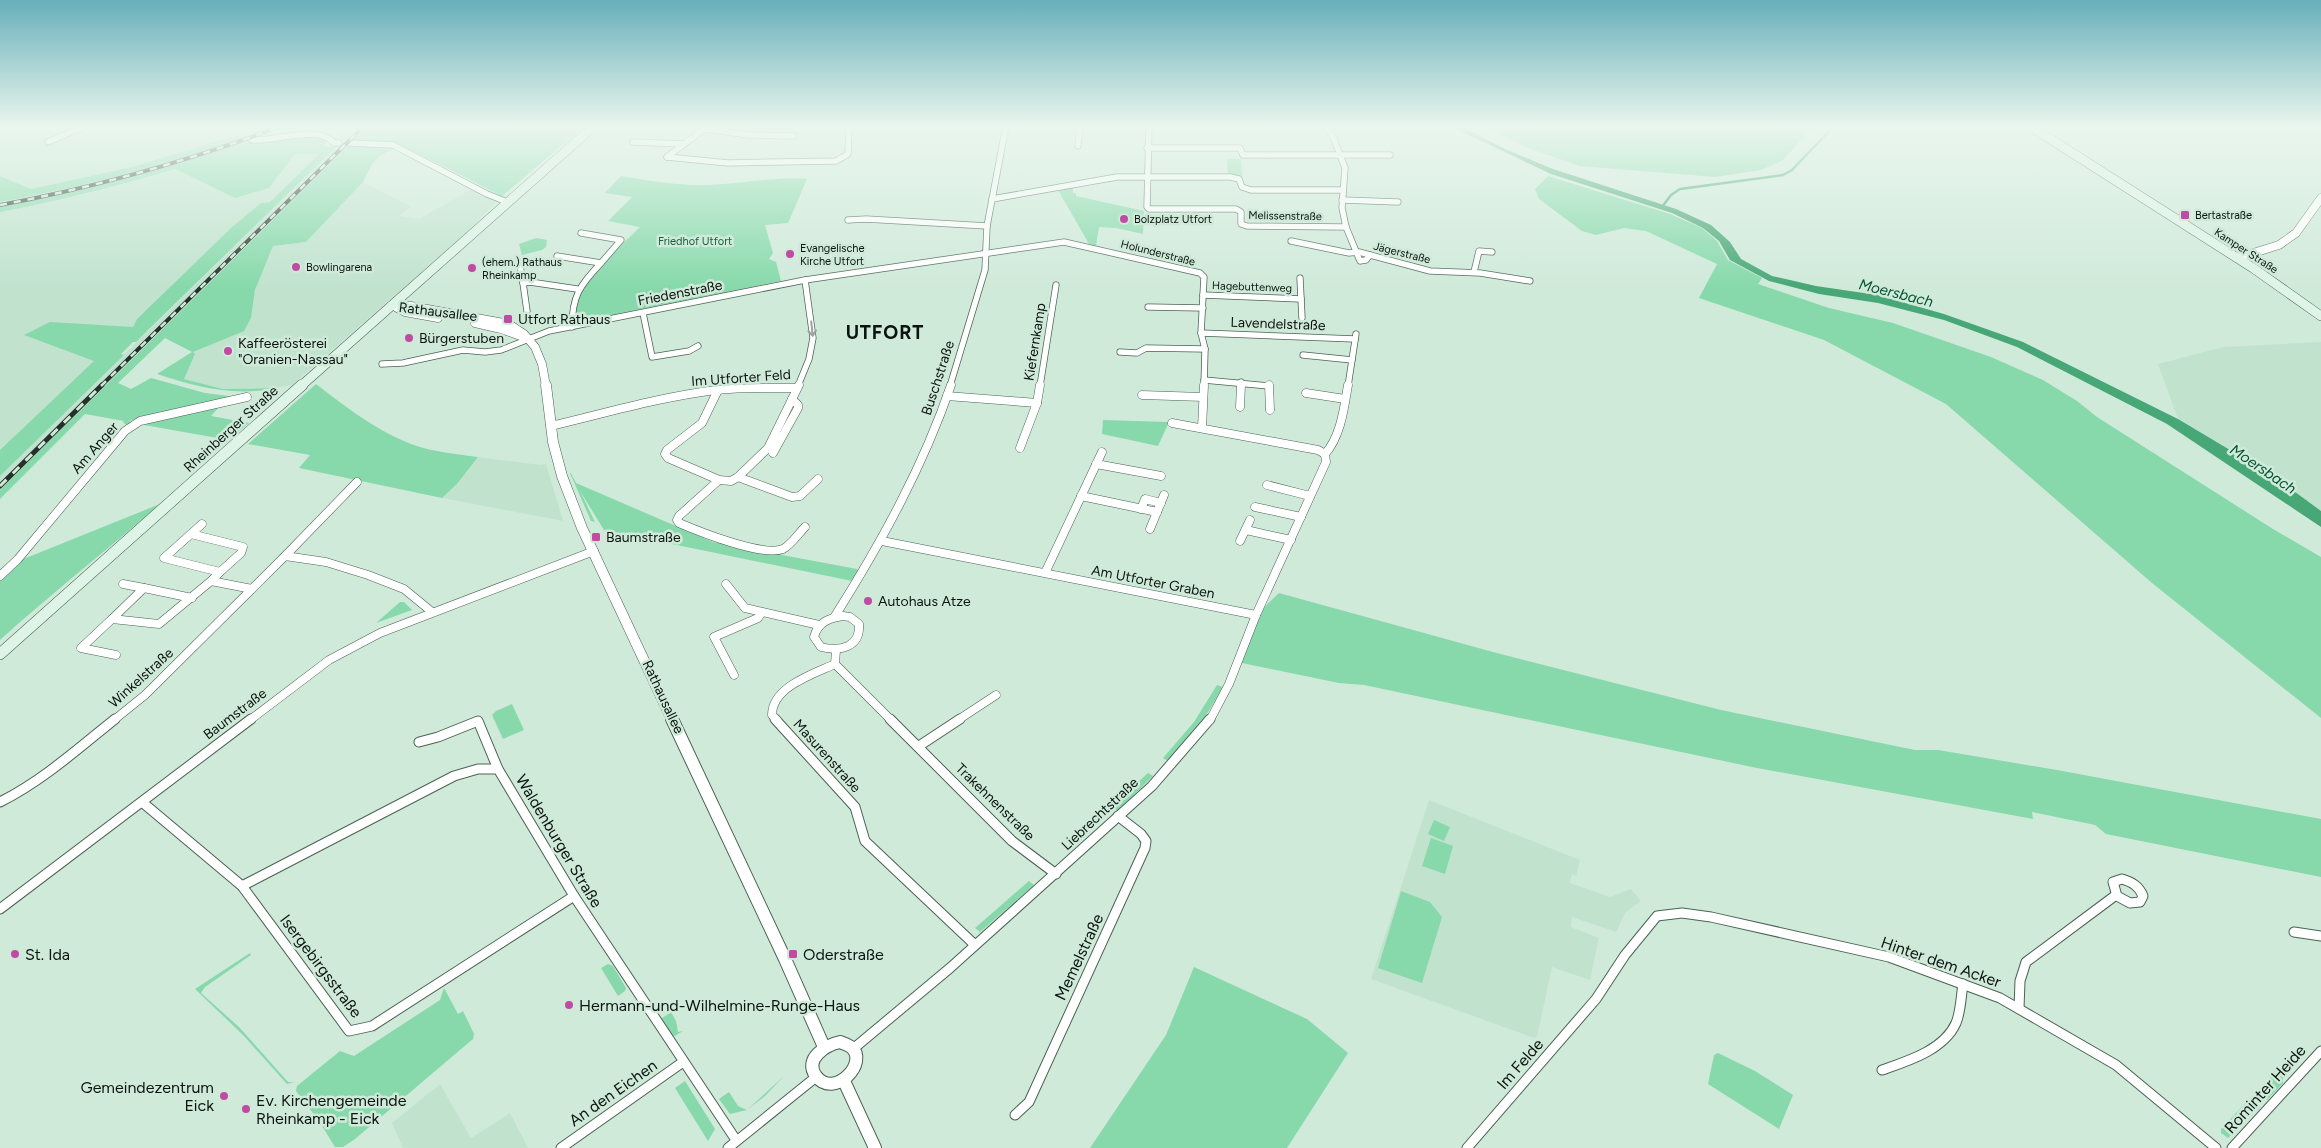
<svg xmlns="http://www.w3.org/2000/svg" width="2321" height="1148" viewBox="0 0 2321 1148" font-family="Figtree,sans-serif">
	<rect width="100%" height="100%" fill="#d0eada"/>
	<!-- built -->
	<g fill="#c1e3ce">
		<path d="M0,126h252l-5,2 -1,5 3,2 -7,3 -5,-3 -101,31 -105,23 -31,-13z"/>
		<path d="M240,138l5,4 -81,26 -109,28 -55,11v-5l111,-25z"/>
		<path d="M337,146h11l-348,344v-14z"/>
		<path d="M295,154h25l-50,48 -39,26 -94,91 -4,8 -133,123v-238l85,-18 90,-25 60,29z"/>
		<path d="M363,182l48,25 -12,9 20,3 60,-34 23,11 -36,37 -174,152 -16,3 -53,1 -39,-10 11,-25 -3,-2 59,-34 4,-28 18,-44 33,-4z"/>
		<path d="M2321,342v169l-49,-36 -94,-56 -20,-55 65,-17z"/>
		<path d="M478,457l62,8 6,-1 17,57 -121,-23 15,-14z"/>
		<path d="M1429,800l151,60 -4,16 -4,-2 -2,9 40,14 21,-8 10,12 -16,12 -9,19 -44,-15 -1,10 28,11 -9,42 -38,-13 -15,70 -3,1 -163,-59z"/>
		<path d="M440,1084l31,54 39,-25 18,35h-125l-11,-25z"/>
	</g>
	<!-- green -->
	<g fill="#87d9ab">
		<path d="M368,126h217l-83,70 -101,-51 -20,10 -9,9 -9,18 -57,60 -33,4 -18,44 -4,28 -7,13 -51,21 2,2 -11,25 39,10 53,-1c-41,9 -80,-1 -119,-14l35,-22 -27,-14 -47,45 13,6 20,-11 54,15 32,4 -109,24 6,1 -8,3 -3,-3 1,-1 -39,-7 -85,85v-9z"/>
		<path d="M1484,126h330l-32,35 -21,9 -46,7 -135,-11 -55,-19z"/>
		<path d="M237,135l5,3c-79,28 -160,49 -242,64v-26l31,13 105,-23z"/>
		<path d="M315,137l10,1 2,3 -3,6 13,-1 -189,184 -12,12h-3l-12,12 3,1 -124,121v-26l94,-89 -70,-26 26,-13 83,5 4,-8 94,-91 30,-25 9,-1 49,-48h-24l-26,34 -34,10 -60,-29c-58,17 -116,32 -175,43v-5c84,-16 166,-38 247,-66l7,3 12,-3z"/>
		<path d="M1227,159h14l1,17h-14z"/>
		<path d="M621,176c29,5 59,10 89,9 34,-2 62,-8 97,-6l-19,44 -23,2 8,28 -4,6 7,3 5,19 -201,40 -4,-1c-1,-39 39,-68 64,-93l-32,-6 24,-24 -27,-4z"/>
		<path d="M1548,176l122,38 32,14 15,13 11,19 34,18 -4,6 71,24 64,15 98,34 52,23 34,21 20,16 176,112 48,28v161l-169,-135 -206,-179 -122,-64 -125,-42 18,-34 -71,-33 -22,-3 -28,7 -14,-4 -43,-32 -4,-10z"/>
		<path d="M1073,187v6h3v3l68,15 -1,23 -27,-6 -17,-1 -3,19 -7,-2 -31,-54z"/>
		<path d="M536,238l11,2 -1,7 -4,3 -20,5 -3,-11z"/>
		<path d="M316,384c30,23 62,48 98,61 20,7 42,9 64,12l-21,27 -15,14 -143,-30 11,-13 -62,-11z"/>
		<path d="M221,405l-10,11 38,7 -20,17 -85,-15 4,-4z"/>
		<path d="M1103,420l66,2 -11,24 -56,-12z"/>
		<path d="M570,473h1l5,10 137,59 144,27 5,6 -5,7 -253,-52 -24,-39 15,31 -4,-1z"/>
		<path d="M160,504c-53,46 -108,89 -160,136v-60l21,-20z"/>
		<path d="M1279,593l214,59 228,58 194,40h23l119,20 264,49v58l-215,-43 -11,-9 -63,-13 1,7 -281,-52 -388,-82 -25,-2 -102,-21 19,-47z"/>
		<path d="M400,602h4l8,8 -36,13z"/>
		<path d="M1217,685l6,2 -18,30 -37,44 -5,-3 31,-36z"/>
		<path d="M512,704l12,26 -21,9 -11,-24 4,-4z"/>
		<path d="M1148,773l5,3 -36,35 -5,-5z"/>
		<path d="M1434,820l16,7 -6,14 -16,-7z"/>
		<path d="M1431,838l22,8 -8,28 -23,-8z"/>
		<path d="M1029,881l5,4 -54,47 -5,-4z"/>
		<path d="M1401,891l29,11 12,15 -20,66 -44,-15z"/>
		<path d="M250,953l1,2 -46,32 -4,6 38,34 49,55h6l-7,2 -44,-49 -48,-46z"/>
		<path d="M608,964l5,2 13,22 -1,3 -7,5 -17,-28z"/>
		<path d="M1194,967l113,52 41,34 -61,95h-197l76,-113z"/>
		<path d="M444,988l14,26 5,-3 11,23 -1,5 -118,100 -12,8h-8l-16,-26 -23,-30 1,-5 43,-35 14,5 86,-56z"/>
		<path d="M671,1012l5,9 2,11 5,-1 -10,6 -12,-18z"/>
		<path d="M1718,1053l37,18 38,24 -14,34 -71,-45 6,-29z"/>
		<path d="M2279,1068l4,8v7l-16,17 -4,-1 -8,-6z"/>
		<path d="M784,1076l-19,20 -18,14 -17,4 -11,-15 10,-7 9,14 9,4z"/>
		<path d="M685,1081l30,48 -7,12 -33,-53z"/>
		<path d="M2252,1096l7,6 1,5 -32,31 -7,-5v-4z"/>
	</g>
	<!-- water -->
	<path fill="#48a776" d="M1450,126h11l46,24 46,19 123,40 35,16 19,17 11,17 31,17 44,10 61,9 67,19 79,28 155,77 94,56 49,36v16l-154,-103 -150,-77 -73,-27 -66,-17 -59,-9 -50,-13 -39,-21 -11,-19 -16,-13 -31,-15 -121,-39z"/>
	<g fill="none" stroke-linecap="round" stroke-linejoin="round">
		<!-- stream -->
		<path stroke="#48a776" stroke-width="2.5" d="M1662,207l9,-12 9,-6 103,-14 9,-5 42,-44"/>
		<defs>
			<g id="minor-far2">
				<path d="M1149,126l-2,81 2,2h87l5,3v12l6,2 99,1"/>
				<path d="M1326,126l8,13 11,29 -3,40 4,19 14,34 6,-1 4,-5"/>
				<path d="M705,129l44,6 45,1"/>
				<path d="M252,140c21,2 67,-16 82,3h5"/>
				<path d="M48,142l37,-16"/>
				<path d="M633,142l51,2"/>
				<path d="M350,143l43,2 94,49 20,8"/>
				<path d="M1078,146l2,-20"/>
				<path d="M1147,148h93l3,7h147"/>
				<path d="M667,157l61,6 108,-2 12,-7 1,-28"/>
				<path d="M667,157l41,-31"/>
				<path d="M992,199l125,-22h113l9,2 3,8 9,3h91"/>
				<path d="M1342,200l56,2"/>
				<path d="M848,220l18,-1 121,7"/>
				<path d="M581,233l40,7 -20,23"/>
				<path d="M1291,241l58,12 10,-1 71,19 50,2 50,8"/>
				<path d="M557,256l44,7c-21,22 -29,33 -29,64"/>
				<path d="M520,265l3,18 7,-1 47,7"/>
				<path d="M1474,272l5,-21 13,1"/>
				<path d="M1300,278l2,40"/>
				<path d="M523,283l4,28"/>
				<path d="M1203,295l98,4"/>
				<path d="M1148,307l55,1"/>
				<path d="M643,313l9,44 37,-6 9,-5"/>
				<path d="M1201,333l154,6"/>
				<path d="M1120,352l17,1 9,-5 59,1"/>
				<path d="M1303,355l49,5"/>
				<path d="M382,364l21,-1 60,-13 22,2 16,-2 48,-19 256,-51 259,-38 136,31 4,4 -3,56 4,16 -1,37"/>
				<path d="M1204,380l65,6"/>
				<path d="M798,386l11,-27 4,-21 -8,-58"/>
				<path d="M950,386l35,-116 2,-44 19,-100"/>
				<path d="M1040,386l16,-101"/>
				<path d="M1241,386v-4"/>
				<path d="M1348,386l8,-52"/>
			</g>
			<g id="minor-far1">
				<path d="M1269,385l1,25"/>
				<path d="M718,390l-16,33 -35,27 -2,4 3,4 51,22 12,1 7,-4 30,-29 31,-63"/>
				<path d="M1306,393l39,6"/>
				<path d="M1142,395l61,2"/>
				<path d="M947,396l90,7 -17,45"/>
				<path d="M1037,403l3,-18"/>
				<path d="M1240,407l1,-22"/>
				<path d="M1172,423l146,27 7,4"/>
				<path d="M551,426c55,-13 109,-29 165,-36 27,-3 54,-2 81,-2"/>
				<path d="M1202,428l2,-43"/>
				<path d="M773,453l25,-45v-3l-6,-6"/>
				<path d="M1096,464l65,12"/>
				<path d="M738,477l54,20 8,-1 18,-17"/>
				<path d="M719,480l-40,36 -2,4 2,3c21,9 84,34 104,26 8,-4 16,-16 22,-22"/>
				<path d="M1267,485l43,11"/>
				<path d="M1081,496l76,16"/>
				<path d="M1255,507l46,10"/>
				<path d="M1141,509l4,-10 16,4"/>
				<path d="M202,524l-38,34 56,14 -9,9 41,8"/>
				<path d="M1150,529l14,-34"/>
				<path d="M1246,530l45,10"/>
				<path d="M191,534l52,13 -2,6 -21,19"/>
				<path d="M882,541l374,74"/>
				<path d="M1240,541l10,-21"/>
				<path d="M285,556l72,-74"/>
				<path d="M1045,573l57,-121"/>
				<path d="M0,576l18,-17 107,-128 15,-10 107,-24"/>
				<path d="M726,584l19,24 74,17"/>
				<path d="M144,588l48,10"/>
				<path d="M835,616c46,-73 88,-149 116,-231"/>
				<path d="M843,616l7,1 9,7c2,23 -19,28 -38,23l-7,-10c4,-15 15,-19 29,-21z"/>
				<path d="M112,619l32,-31 -21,-4"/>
				<path d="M836,650l-1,14 56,56"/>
				<path d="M116,655l-35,-7 31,-29 47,5 52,-43"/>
				<path d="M734,675l-20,-38 44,-19 4,-6"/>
				<path d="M114,720l31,-25 140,-139 41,6 42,13 36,14 28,23"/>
				<path d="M250,720l79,-60 51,-27 214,-82"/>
				<path d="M777,720l-5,-5c0,-28 41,-41 63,-51"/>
				<path d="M958,720l38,-25"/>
				<path d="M1210,720l19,-36 27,-69 70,-153 -1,-8c16,-18 19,-46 23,-69"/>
			</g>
			<g id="minor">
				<path d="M775,719l80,88 10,34 110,104"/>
				<path d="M890,719l122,122 44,33"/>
				<path d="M419,742l19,-5 40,-16 20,48"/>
				<path d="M919,746l41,-27"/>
				<path d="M0,802c42,-21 79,-54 115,-83"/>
				<path d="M142,802l100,84 107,145 23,-5 202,-130"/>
				<path d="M2122,879c10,3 17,7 21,17l-3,6 -10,1 -13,-7 -4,-14z"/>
				<path d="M242,886l212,-110 24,-7h20l76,127 162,244"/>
				<path d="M0,909l251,-190"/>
				<path d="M2294,932l27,4"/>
				<path d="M2019,1008l1,-27 6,-19 90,-67"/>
				<path d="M853,1049l97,-81 202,-182 58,-67"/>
				<path d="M1882,1070c26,-9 62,-20 74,-47 5,-12 5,-27 7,-39"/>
				<path d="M1015,1115l14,-13 116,-254 1,-7 -5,-7 -23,-18"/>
				<path d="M561,1148l122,-86"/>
				<path d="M728,1148l88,-71"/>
				<path d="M1467,1148l129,-149 29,-44 32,-39 25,-3 29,4 178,40 111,41 116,67 100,83"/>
				<path d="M2232,1148l89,-97"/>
			</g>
			<g id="tertiary-far2">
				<path d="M2237,258l42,-13 17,-12 25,-35"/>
				<path d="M391,306h20l98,18 15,10 11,13 7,17 4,22"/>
				<path d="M397,308l8,4 33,6"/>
				<path d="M475,323l26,6 28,10"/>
			</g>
			<path id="tertiary-far1" d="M546,385l7,57 9,34 20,52 90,192"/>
			<g id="tertiary">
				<path d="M672,719l113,240 39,88"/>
				<path d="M840,1042c3,1 8,3 11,5 19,15 -17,53 -35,29 -13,-17 10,-31 24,-34z"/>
				<path d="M844,1081l31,67"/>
			</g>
			<g id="secondary-far1">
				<path d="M2030,126l223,142 68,48"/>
				<path d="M301,386l293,-260"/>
			</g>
			<path id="secondary" d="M0,654l302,-269"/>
		</defs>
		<!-- minor-far2 casing -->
		<use href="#minor-far2" stroke="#4b6254" stroke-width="7"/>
		<!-- minor-far1 casing -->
		<use href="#minor-far1" stroke="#4b6254" stroke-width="9"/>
		<!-- minor casing -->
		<use href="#minor" stroke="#4b6254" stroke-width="11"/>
		<!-- tertiary-far2 casing -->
		<use href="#tertiary-far2" stroke="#4b6254" stroke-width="9"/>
		<!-- tertiary-far1 casing -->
		<use href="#tertiary-far1" stroke="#4b6254" stroke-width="11"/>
		<!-- tertiary casing -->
		<use href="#tertiary" stroke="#4b6254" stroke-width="14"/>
		<!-- secondary-far1 casing -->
		<use href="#secondary-far1" stroke="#4b6254" stroke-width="10"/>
		<!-- secondary casing -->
		<use href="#secondary" stroke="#4b6254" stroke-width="12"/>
		<!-- minor-far2 -->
		<use href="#minor-far2" stroke="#fff" stroke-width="5.5"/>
		<!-- minor-far1 -->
		<use href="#minor-far1" stroke="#fff" stroke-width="8"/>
		<!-- minor -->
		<use href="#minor" stroke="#fff" stroke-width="9"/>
		<!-- tertiary-far2 -->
		<use href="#tertiary-far2" stroke="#fff" stroke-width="8"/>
		<!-- tertiary-far1 -->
		<use href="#tertiary-far1" stroke="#fff" stroke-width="10"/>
		<!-- tertiary -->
		<use href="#tertiary" stroke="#fff" stroke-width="12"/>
		<!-- secondary-far1 -->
		<use href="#secondary-far1" stroke="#def4e7" stroke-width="9"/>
		<!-- secondary -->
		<use href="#secondary" stroke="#def4e7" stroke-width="11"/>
		<defs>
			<g id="rail-far1">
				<path d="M0,205c96,-18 189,-44 281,-79"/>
				<path d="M101,386l263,-260"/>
			</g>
			<path id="rail" d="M0,486l102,-101"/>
		</defs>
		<!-- rail-far1 casing -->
		<use href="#rail-far1" stroke="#26312b" stroke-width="4"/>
		<!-- rail casing -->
		<use href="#rail" stroke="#26312b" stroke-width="5"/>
		<!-- rail-far1 -->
		<use href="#rail-far1" stroke="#d0eada" stroke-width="2.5" stroke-dasharray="7" stroke-linecap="butt"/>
		<!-- rail -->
		<use href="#rail" stroke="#d0eada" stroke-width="3" stroke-dasharray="9" stroke-linecap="butt"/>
	</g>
	<!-- one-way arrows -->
	<defs><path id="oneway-shaft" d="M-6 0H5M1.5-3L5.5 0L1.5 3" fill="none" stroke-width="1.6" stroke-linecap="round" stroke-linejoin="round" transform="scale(1.25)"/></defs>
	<use stroke="#9da19f" href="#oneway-shaft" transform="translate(812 329) rotate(84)"/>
	<!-- sky -->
	<linearGradient id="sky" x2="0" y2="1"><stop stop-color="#68afba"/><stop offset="0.44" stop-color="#eaf6ee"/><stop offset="1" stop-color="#eaf6ee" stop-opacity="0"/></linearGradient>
	<rect width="2321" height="287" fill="url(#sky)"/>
	<!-- markers -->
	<g fill="#c04ba3" stroke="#d0eada" stroke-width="2">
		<rect x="2180" y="210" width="10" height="10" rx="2.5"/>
		<circle cx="1124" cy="219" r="5"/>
		<circle cx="790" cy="254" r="5"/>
		<circle cx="296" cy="267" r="5"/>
		<circle cx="472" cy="268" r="5"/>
		<rect x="503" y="314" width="10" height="10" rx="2.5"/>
		<circle cx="409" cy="338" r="5"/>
		<circle cx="228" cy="351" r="5"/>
		<rect x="591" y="532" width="10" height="10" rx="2.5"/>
		<circle cx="868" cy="601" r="5"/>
		<circle cx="15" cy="954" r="5"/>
		<rect x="788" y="949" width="10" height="10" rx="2.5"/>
		<circle cx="569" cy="1005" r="5"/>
		<circle cx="224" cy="1096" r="5"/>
		<circle cx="246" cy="1109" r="5"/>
	</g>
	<g text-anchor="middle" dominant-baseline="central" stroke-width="5" stroke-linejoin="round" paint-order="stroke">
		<!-- far-poi labels -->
		<g font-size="11" fill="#0b140f" stroke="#d0eada" text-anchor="start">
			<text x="2195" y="215">Bertastraße</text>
			<text x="1134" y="219">Bolzplatz Utfort</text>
			<text x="800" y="248">Evangelische<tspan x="800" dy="13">Kirche Utfort</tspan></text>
			<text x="482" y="262">(ehem.) Rathaus<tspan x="482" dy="13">Rheinkamp</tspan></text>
			<text x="306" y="267">Bowlingarena</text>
		</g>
		<!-- far-street labels -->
		<g font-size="11" fill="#0b140f" stroke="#d0eada">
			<text transform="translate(1285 216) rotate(1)">Melissenstraße</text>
			<text transform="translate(2246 251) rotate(33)">Kamper Straße</text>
			<text transform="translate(1158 253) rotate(14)">Holunderstraße</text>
			<text transform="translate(1402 253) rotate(14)">Jägerstraße</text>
			<text transform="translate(1252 287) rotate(2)">Hagebuttenweg</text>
		</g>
		<!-- far-park labels -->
		<g font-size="11" fill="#19603e" stroke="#d0eada">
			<text x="695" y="241">Friedhof Utfort</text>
		</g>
		<!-- street labels -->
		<g font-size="14" fill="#0b140f" stroke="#d0eada">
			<text transform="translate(680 293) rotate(-11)">Friedenstraße</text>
			<text transform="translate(438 312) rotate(7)">Rathausallee</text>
			<text transform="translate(1278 324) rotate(2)">Lavendelstraße</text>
			<text transform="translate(1035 342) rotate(-81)">Kiefernkamp</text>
			<text transform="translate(741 378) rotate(-4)">Im Utforter Feld</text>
			<text transform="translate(938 378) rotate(-72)">Buschstraße</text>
			<text transform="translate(231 429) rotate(-42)">Rheinberger Straße</text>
			<text transform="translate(95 448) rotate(-49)">Am Anger</text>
			<text transform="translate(1153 582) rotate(11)">Am Utforter Graben</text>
			<text transform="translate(141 678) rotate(-42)">Winkelstraße</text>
			<text transform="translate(663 697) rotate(65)">Rathausallee</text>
			<text transform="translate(235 714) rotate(-37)">Baumstraße</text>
			<text transform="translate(827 756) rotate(48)">Masurenstraße</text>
			<text transform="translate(995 802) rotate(44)">Trakehnenstraße</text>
			<text transform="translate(1100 814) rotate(-43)">Liebrechtstraße</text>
		</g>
		<!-- poi labels -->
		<g font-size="14" fill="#0b140f" stroke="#d0eada" text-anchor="start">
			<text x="518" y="319">Utfort Rathaus</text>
			<text x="419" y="338">Bürgerstuben</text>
			<text x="238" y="343">Kaffeerösterei<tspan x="238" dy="16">"Oranien-Nassau"</tspan></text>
			<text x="606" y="537">Baumstraße</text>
			<text x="878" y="601">Autohaus Atze</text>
		</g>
		<!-- water labels -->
		<g font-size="15" font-style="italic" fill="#055333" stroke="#d0eada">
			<text transform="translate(1896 293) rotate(14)">Moersbach</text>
			<text transform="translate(2263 469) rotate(34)">Moersbach</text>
		</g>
		<!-- near-street labels -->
		<g font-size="16" fill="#0b140f" stroke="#d0eada">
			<text transform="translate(559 841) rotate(59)">Waldenburger Straße</text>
			<text transform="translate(1079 957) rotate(-65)">Memelstraße</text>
			<text transform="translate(1941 962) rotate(19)">Hinter dem Acker</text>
			<text transform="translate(321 966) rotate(53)">Isergebirgsstraße</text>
			<text transform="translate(1520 1064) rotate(-49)">Im Felde</text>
			<text transform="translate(2265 1089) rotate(-48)">Rominter Heide</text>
			<text transform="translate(613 1093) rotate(-35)">An den Eichen</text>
		</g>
		<!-- near-poi labels -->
		<g font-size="16" fill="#0b140f" stroke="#d0eada" text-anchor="start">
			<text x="25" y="954">St. Ida</text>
			<text x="803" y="954">Oderstraße</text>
			<text x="579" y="1005">Hermann-und-Wilhelmine-Runge-Haus</text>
			<text x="214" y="1087" text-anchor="end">Gemeindezentrum<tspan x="214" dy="18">Eick</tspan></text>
			<text x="256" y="1100">Ev. Kirchengemeinde<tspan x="256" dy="18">Rheinkamp - Eick</tspan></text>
		</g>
		<!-- district labels -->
		<g font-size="19" font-weight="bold" letter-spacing="1" fill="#0b140f" stroke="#d0eada">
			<text x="885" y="332">UTFORT</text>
		</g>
	</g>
</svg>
